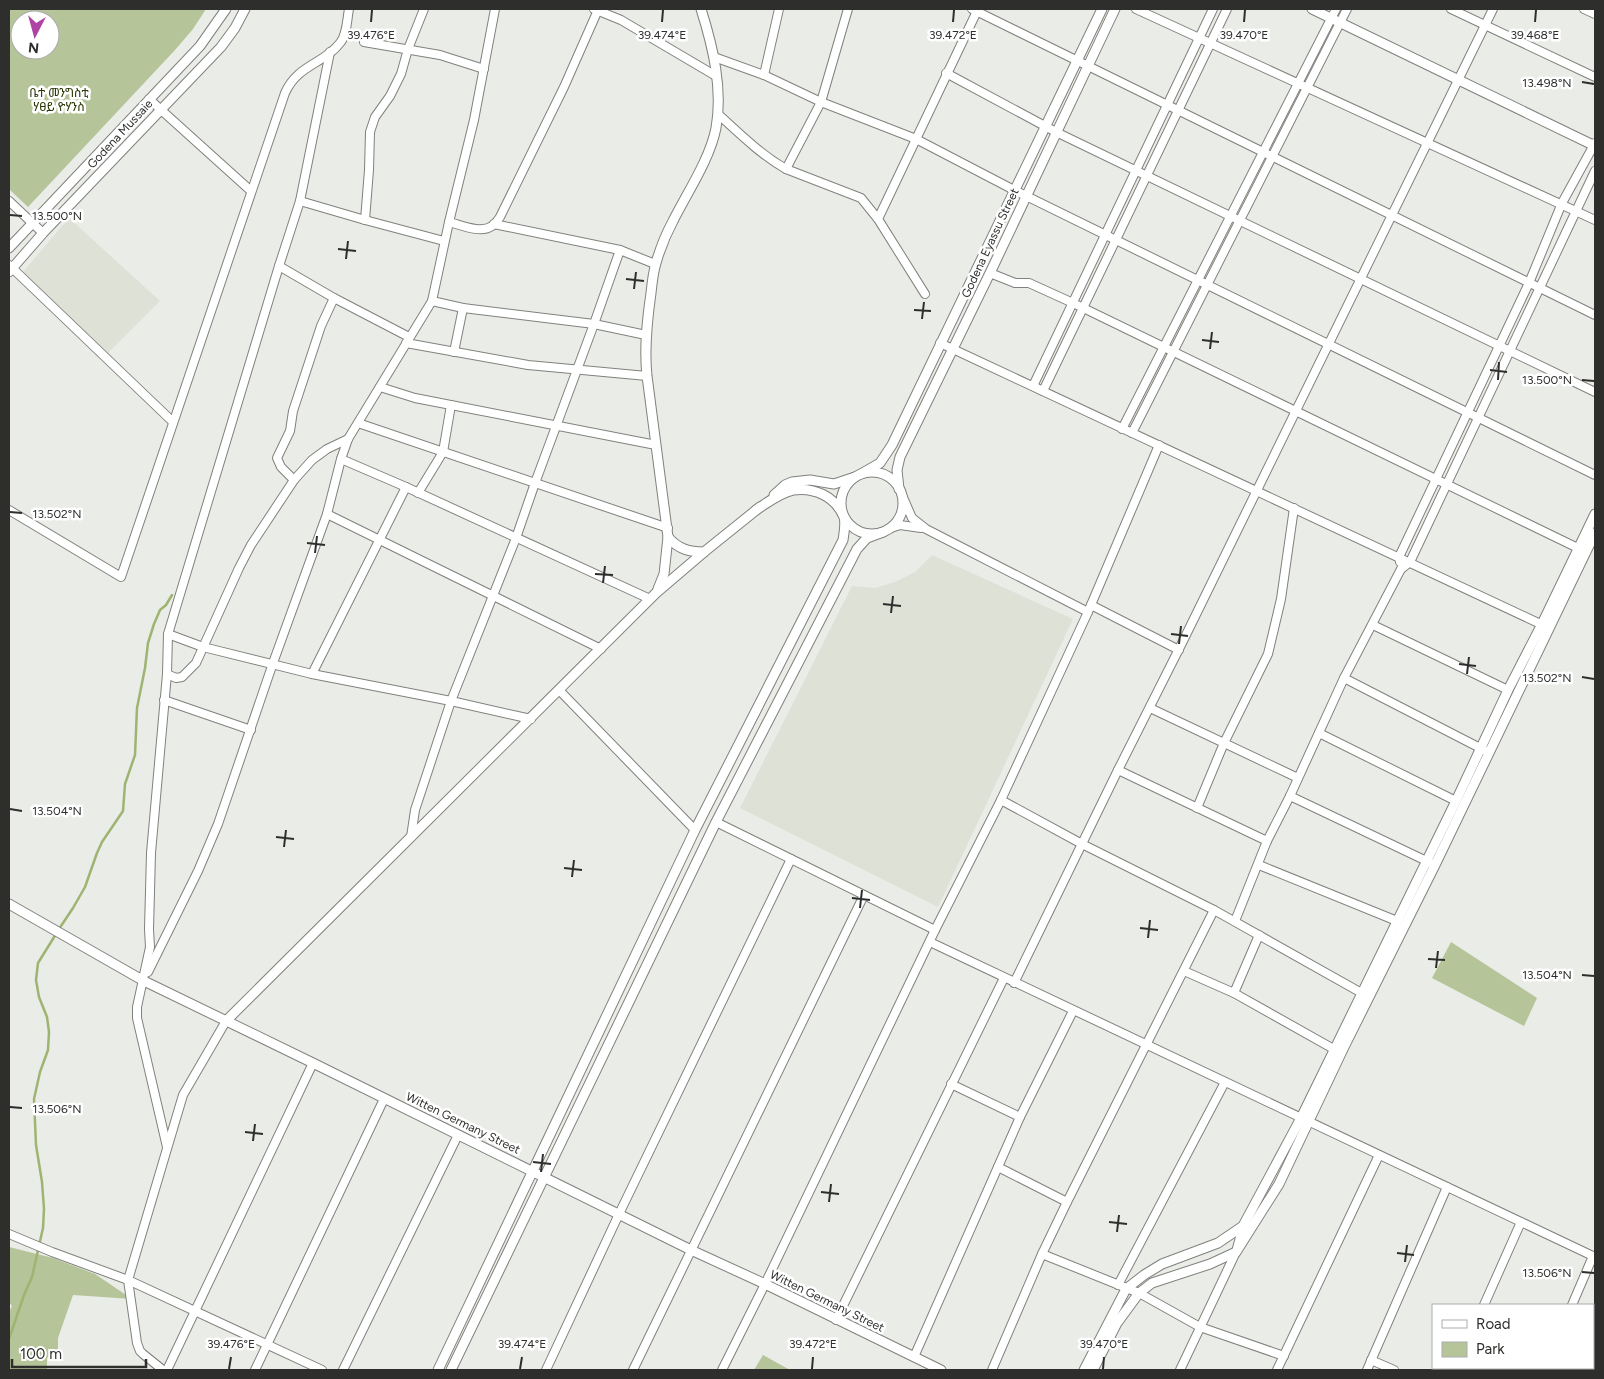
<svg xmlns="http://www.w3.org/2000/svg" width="1604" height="1379" viewBox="0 0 1604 1379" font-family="Figtree,'Noto Sans Ethiopic',sans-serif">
	<rect width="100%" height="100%" fill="#eaece7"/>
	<!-- built -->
	<g fill="#dde1d6">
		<path d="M69,218l91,83 -52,52 -85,-81z"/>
		<path d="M932,555l141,64 -135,288 -198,-99 112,-222 23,2 20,-6 20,-10z"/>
	</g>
	<!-- green -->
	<g fill="#b6c499" fill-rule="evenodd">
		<path d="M9,9h197l-13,20 -18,21 -147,157 -19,-18zM20,20h30v30h-30z"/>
		<path d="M1451,942l86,56 -13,28 -92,-48z"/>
		<path d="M9,1247l44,11 42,16 37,25 -59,-4 -15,43v11l-11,9v12h-38v-58l3,-6 -3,-4z"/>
		<path d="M763,1355l27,15h-36z"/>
	</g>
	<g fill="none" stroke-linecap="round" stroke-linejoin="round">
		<!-- stream -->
		<g stroke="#9fb372" stroke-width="2.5">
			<path d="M59,929l14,-21 12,-21 12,-34 5,-11 21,-31 2,-27 10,-29 2,-47 8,-40 3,-25 6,-19 6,-14 6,-5 6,-10"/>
			<path d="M9,1339l15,-44 8,-18 11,-49 1,-19 -2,-27 -6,-37 -2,-46 6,-27 8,-22 1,-18 -2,-15 -8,-20 -3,-17 2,-17 18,-29"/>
		</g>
		<defs>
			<g id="minor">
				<path d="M594,9l27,11 95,56"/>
				<path d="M972,9l623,306"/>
				<path d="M1136,9l459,211"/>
				<path d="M1213,9l-180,377 10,5 184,-382"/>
				<path d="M1451,9l144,68"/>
				<path d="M1584,9l11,5"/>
				<path d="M364,42l76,13 44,14"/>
				<path d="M714,57l50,18 57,27 95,37 98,51 581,285"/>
				<path d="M946,73l110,59 539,260"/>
				<path d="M764,75l15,-66"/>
				<path d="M149,99l102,92"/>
				<path d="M718,114c22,20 42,40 68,55l75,29 17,21 47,75"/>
				<path d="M786,169l35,-67 27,-93"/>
				<path d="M9,201l34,32"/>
				<path d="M300,201l65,19 79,21"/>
				<path d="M878,219l100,-210"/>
				<path d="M365,220l4,-50 1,-38 5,-15 15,-21 11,-22 7,-25 16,-40"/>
				<path d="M449,222c12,3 32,12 43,4 3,-2 6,-6 8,-9l64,-130 34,-77"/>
				<path d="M494,224l126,26 35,14"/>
				<path d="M9,265l164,157"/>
				<path d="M279,266l55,32 75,39"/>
				<path d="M990,273l25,10h14l44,20 509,247"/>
				<path d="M432,301l31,7 131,16 52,11"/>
				<path d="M406,343l122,22 119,11"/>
				<path d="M940,343l607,284"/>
				<path d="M454,352l9,-44"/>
				<path d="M380,387l35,11 241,47"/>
				<path d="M358,423l310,105"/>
				<path d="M1122,429l214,-420"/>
				<path d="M1132,433l215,-424"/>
				<path d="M341,459l65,28 244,112"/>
				<path d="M294,480l-13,-13 -4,-9 13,-27 3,-20 28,-85 13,-28"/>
				<path d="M418,493l25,-41 8,-47"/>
				<path d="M902,495l10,23 14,11 162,83"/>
				<path d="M9,510l112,67 164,-484c12,-28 39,-29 55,-50 7,-8 7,-24 9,-34"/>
				<path d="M327,514l274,135"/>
				<path d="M888,529l12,-4 21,3"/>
				<path d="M1400,562l-1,-5 130,-274 33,-80 33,-60"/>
				<path d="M1091,605l88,45"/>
				<path d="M1373,625l135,65"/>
				<path d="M168,634l35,13 109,27 139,27 80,18"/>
				<path d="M167,674l9,4 6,-1 14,-14 43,-95 12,-23 43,-65 18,-20 15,-11 21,-10"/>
				<path d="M312,674l94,-187"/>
				<path d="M1344,678l140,72"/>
				<path d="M559,690l136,140"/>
				<path d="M164,700l87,30"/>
				<path d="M1150,708l148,70"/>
				<path d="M1319,733l137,68"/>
				<path d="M1118,770l149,71"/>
				<path d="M1290,796l145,69"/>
				<path d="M1001,800l81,44 132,66 153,86"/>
				<path d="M1197,808l27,-65 44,-89 13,-55 13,-91"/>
				<path d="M716,822l219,108"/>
				<path d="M411,837l4,-27 36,-109 65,-163 19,-55 59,-159 26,-74"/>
				<path d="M1259,865l138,56"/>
				<path d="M1235,921l32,-80 23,-45 54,-118 57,-109 9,-7 185,-391"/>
				<path d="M930,942l665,315"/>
				<path d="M1184,971l50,22 105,59"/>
				<path d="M148,972l50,-101 20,-47 55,-161 54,-149 14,-55 7,-20 84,-138 17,-79 25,-102 21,-111"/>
				<path d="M1014,983l104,-213 65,-129 310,-632"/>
				<path d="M1234,993l25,-58"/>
				<path d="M951,1084l69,33"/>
				<path d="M167,1147l-30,-129v-11l13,-60 -1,-18 2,-76 16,-179 1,-40 111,-368 21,-65 30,-149"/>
				<path d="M998,1167l69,35"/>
				<path d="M9,1234l43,18 76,28 194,90"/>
				<path d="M1042,1254l97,39 61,34 84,29"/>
				<path d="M1118,1285l107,-203"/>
				<path d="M1484,1305l37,-83"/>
				<path d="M1572,1305l21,-49"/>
				<path d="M836,1320l168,-342"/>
				<path d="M914,1357l106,-240 53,-106"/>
				<path d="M1371,1360l23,10"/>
				<path d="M163,1370l-20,-16 -3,-3 -3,-8 -9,-63 55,-185 43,-74"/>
				<path d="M167,1370l146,-307"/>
				<path d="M255,1370l129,-271"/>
				<path d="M343,1370l115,-235"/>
				<path d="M546,1370l73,-156 172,-355"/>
				<path d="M633,1370l231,-475"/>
				<path d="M722,1370l43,-86 170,-354 66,-130 87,-188 71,-167"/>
				<path d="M992,1370l50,-116 25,-52 147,-292"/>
				<path d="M1180,1370l56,-118 7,-26"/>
				<path d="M1277,1370l102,-215"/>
				<path d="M1367,1370l80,-183"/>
				<path d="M1455,1370l1,-2"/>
				<path d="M1545,1370l1,-2"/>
			</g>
			<g id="tertiary">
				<path d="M1312,9l283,137"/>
				<path d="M9,248l191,-202 26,-37"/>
				<path d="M9,272l34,-39 178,-186 14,-19 10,-19"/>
				<circle cx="872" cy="503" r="31"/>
				<path d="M861,474l19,-11 12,-18 210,-436"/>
				<path d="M899,489l-2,-19 3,-13 90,-184 125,-264"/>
				<path d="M774,495l11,-10 7,-3 18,-2 24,4 21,-7"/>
				<path d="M668,537c10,12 21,15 36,15"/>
				<path d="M658,589l6,-15 4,-37 -21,-161c-3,-28 0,-55 4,-83 1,-10 2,-20 5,-30 4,-14 10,-29 17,-42 14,-28 37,-62 43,-93 7,-39 -3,-81 -15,-119"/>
				<path d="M9,904l135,77 169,82 378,187 74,34 176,86"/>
				<path d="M226,1021l430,-428 48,-41 56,-45"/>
				<path d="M438,1370l257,-540 148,-290c1,-7 3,-16 1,-23 -9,-21 -30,-30 -51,-27 -14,3 -26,13 -37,20"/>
				<path d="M451,1370l265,-548 141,-273 10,-11 16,-6"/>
				<path d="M1084,1370l42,-81 18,-14 18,-11 56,-21 25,-17 58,-108 155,-317 52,-111 34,-66 53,-110"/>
				<path d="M1093,1370l24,-47 22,-30 13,-10 58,-19 26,-12 43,-68 65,-137 91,-182 160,-332"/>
			</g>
		</defs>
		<!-- minor casing -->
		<use href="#minor" stroke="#80827d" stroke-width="10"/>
		<!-- tertiary casing -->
		<use href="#tertiary" stroke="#80827d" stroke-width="11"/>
		<!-- minor -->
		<use href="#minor" stroke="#fff" stroke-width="8"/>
		<!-- tertiary -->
		<use href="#tertiary" stroke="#fff" stroke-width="9"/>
	</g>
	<!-- ticks -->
	<path fill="none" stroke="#2e2f2d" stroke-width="2" d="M371,22l1,-12M662,22l1,-12M953,22l1,-12M1244,22l1,-12M1535,22l1,-12M1582,82l12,2M10,215l12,1M338,249l18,2M346,259l2,-18M626,279l18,2M634,289l2,-17M914,310l17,1M922,319l2,-17M1202,340l17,2M1210,349l2,-17M1490,370l17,2M1498,380l1,-18M1582,380l12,1M10,512l12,1M307,543l18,2M315,553l2,-17M595,574l18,1M603,583l2,-17M883,604l18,2M891,613l2,-17M1171,634l17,2M1179,644l2,-18M1459,664l17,2M1467,674l2,-17M1582,677l12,2M10,809l12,2M276,837l18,2M284,847l2,-17M564,868l18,2M572,877l2,-17M852,898l18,2M860,908l2,-18M1140,928l18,2M1148,938l2,-18M1428,959l17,1M1436,968l2,-17M1582,975l12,1M10,1107l12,1M245,1132l18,2M253,1141l2,-17M533,1162l18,2M541,1172l2,-18M821,1192l18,2M829,1202l2,-18M1109,1222l18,2M1117,1232l2,-17M1397,1253l17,2M1405,1262l2,-17M1582,1272l12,1M229,1369l2,-12M520,1369l2,-12M812,1369l1,-12M1103,1369l1,-12"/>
	<g text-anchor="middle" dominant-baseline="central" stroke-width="5" stroke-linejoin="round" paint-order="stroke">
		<!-- park labels -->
		<g font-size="12" fill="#2a3603" stroke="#fff">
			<text x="59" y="93">ቤተ መንግስቲ<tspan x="59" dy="14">ሃፀይ ዮሃንስ</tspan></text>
		</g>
		<!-- street labels -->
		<g font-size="12" fill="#2e2f2d" stroke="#fff">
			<text transform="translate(120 134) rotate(-47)">Godena Mussaie</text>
			<text transform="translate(990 243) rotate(-65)">Godena Eyassu Street</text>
			<text transform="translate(463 1123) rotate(26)">Witten Germany Street</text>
			<text transform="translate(827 1301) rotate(26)">Witten Germany Street</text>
		</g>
	</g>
	<g font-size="12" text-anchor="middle" fill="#2e2f2d" stroke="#fff" stroke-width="5" stroke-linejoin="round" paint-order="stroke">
		<text x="371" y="39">39.476°E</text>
		<text x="662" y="39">39.474°E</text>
		<text x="953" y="39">39.472°E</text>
		<text x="1244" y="39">39.470°E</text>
		<text x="1535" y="39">39.468°E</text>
		<text x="1547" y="87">13.498°N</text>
		<text x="57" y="220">13.500°N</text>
		<text x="1547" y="384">13.500°N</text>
		<text x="57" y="518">13.502°N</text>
		<text x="1547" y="682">13.502°N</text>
		<text x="57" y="815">13.504°N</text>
		<text x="1547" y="979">13.504°N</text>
		<text x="57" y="1113">13.506°N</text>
		<text x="1547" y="1277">13.506°N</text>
		<text x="231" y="1348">39.476°E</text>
		<text x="522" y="1348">39.474°E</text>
		<text x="813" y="1348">39.472°E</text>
		<text x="1104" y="1348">39.470°E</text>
	</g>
	<!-- border -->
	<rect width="1604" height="1379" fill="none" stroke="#2e2f2d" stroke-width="20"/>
	<!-- legend -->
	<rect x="1432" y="1304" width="162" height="65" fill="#ffffff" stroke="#abacab"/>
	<rect x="1442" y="1320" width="25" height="8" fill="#ffffff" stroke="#abacab"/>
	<text x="1476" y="1329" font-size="15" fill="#2e2f2d">Road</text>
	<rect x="1442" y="1342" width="25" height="15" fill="#b6c499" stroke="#abacab"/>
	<text x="1476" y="1354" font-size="15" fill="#2e2f2d">Park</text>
	<!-- north arrow -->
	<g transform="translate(35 35) rotate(186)"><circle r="24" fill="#ffffff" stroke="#abacab"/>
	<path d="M0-4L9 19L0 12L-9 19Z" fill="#af43a3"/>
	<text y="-8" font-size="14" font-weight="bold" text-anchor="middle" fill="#2e2f2d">N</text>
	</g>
	<!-- scale -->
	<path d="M12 1359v8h134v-8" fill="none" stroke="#2e2f2d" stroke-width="2.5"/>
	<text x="20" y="1359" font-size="15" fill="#2e2f2d" stroke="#ffffff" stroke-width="4" paint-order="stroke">100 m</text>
</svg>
